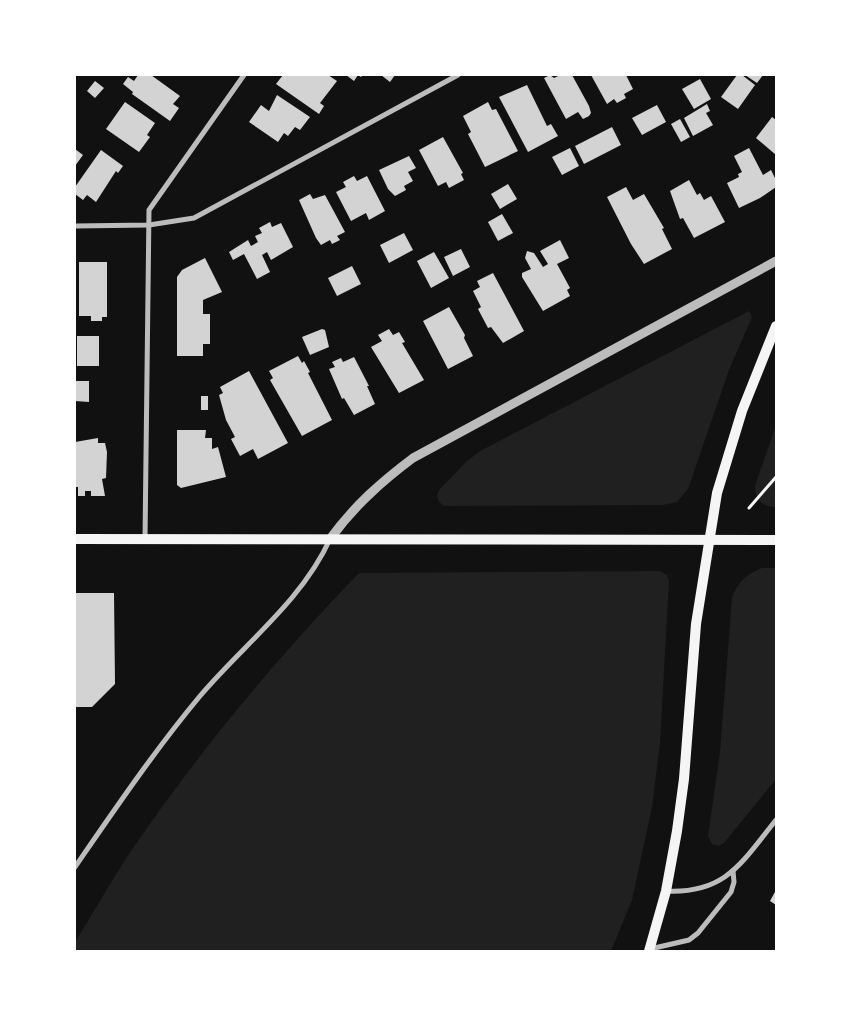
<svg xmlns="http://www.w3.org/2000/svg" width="851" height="1026" viewBox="0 0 851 1026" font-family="'Varela Round',sans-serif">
	<rect width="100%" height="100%" fill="#111"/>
	<!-- green -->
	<g fill="#202020">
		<path d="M749,311l3,6 -23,53 -41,119 -11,13 -14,3 -219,1 -5,-4 -2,-6 2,-6 28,-29 13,-10z"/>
		<path d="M776,425v82c-14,0 -21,-8 -21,-21z"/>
		<path d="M762,568h14v211l-52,64 -5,3 -7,-2 -4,-8 12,-84 12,-154c6,-16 13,-23 30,-30z"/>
		<path d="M660,571l7,4 2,6 -9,162 -8,64 -20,93 -21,51h-536v-9c19,-30 36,-61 56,-91 67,-98 143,-190 226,-276l3,-2z"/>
	</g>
	<!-- building -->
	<g fill="#d3d3d3">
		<path d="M138,75h13l29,21 -7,8 6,4 -9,13 -38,-27 1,-2 -10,-8 5,-7 6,4z"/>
		<path d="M283,75h45l9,6 -17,22 4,3 -5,8 -43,-30z"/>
		<path d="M346,75h17l-2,2 -3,-2 -4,6z"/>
		<path d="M381,75h14l-5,7z"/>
		<path d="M550,75l4,3 6,-3h12l17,31 2,7 -2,3 -6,3 -5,-7 -12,7 -22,-41z"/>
		<path d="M591,75h35l7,14 -9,5 2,4 -9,5 -3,-4 -7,5z"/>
		<path d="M737,75h5l13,10 -17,24 -17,-12z"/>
		<path d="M745,75h18l-6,8z"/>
		<path d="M700,79l11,20 -17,10 -12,-20z"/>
		<path d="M95,81l9,7 -9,10 -8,-7z"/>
		<path d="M527,85l20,41 4,-2 7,12 -30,16 -29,-55z"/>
		<path d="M277,95l33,22 -10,13 -5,-3 -7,9 -4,-3 -6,9 -29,-20 12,-17 8,6z"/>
		<path d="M125,102l30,21 -8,12 3,2 -11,15 -33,-23z"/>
		<path d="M488,102l4,8 4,-1 22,42 -33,16 -17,-33 3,-2 -8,-16z"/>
		<path d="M707,104l3,7 -4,2 7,12 -20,11 -9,-18z"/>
		<path d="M657,105l9,17 -24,13 -10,-17z"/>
		<path d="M772,117l4,3v35l-20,-17z"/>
		<path d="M680,119l10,18 -9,5 -10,-18z"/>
		<path d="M612,127l9,18 -37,19 -9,-18z"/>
		<path d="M443,137l20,36 -2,1 3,6 -15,8 -3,-6 -8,4 -19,-36z"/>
		<path d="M570,148l9,18 -17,9 -10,-18z"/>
		<path d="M749,148l14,27 8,-5 5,10v7l-16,11 -21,10 -12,-25 12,-6 -1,-3 4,-2 -8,-16z"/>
		<path d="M75,149l8,6 -8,11z"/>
		<path d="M101,150l22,16 -5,7 -2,-2 -20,31 -9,-7 -4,5 -8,-6v-7z"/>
		<path d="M409,156l7,12 -8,4 5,9 -9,5 2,4 -11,6 -7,-7 -9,-19z"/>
		<path d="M354,176l3,5 10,-5 18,35 -16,9 -3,-7 -15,8 -15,-29 10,-5 -3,-5z"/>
		<path d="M689,180l8,15 3,-2 4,7 7,-4 14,26 -31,16 -11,-20 -3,1 -10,-28z"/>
		<path d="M508,184l9,15 -17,10 -9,-15z"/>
		<path d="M626,187l7,13 11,-6 20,34 -2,1 10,20 -28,15 -13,-20 -24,-47z"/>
		<path d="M310,194l3,5 12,-4 20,37 -8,4 3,4 -8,4 -2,-4 -9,5 -5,-7 -17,-38z"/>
		<path d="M502,214l11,19 -15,8 -10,-19z"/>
		<path d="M270,222l2,5 9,-4 12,24 -22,13 -4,-8 -5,3 8,17 -13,7 -13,-25 -11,6 -4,-8 19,-12 3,6 7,-4 -3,-6 7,-3 -3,-5z"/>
		<path d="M404,233l9,17 -24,13 -9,-18z"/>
		<path d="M560,240l9,18 -12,6 13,24 -3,2 3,6 -27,15 -21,-34v-4l9,-4 -6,-11 2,-7 7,2 9,14 5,-3 -8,-13z"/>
		<path d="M461,249l9,18 -17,9 -9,-19z"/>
		<path d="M434,252l15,26 -18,10 -14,-27z"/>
		<path d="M205,258l17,34 -19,8v14h7v30h-7v12h-26v-79l5,-7z"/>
		<path d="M79,262h28v55h-5v4h-11v-5h-12z"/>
		<path d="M352,266l9,18 -24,12 -9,-18z"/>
		<path d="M493,273l31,58 -21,12 -12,-16 -3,1 -10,-19 3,-2 -8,-16 7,-4 -3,-6z"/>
		<path d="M449,307l16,28 -1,3 9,18 -25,13 -25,-48z"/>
		<path d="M322,329l3,1 4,17 -19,8 -8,-18z"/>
		<path d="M389,329l4,6 6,-3 6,10 -3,1 22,37 -25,13 -28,-46 11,-6 -4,-6z"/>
		<rect x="77" y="336" width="22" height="30"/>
		<path d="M298,356l4,7 2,-2 6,11 -2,1 24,47 -30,16 -32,-56 3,-2 -4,-7z"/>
		<path d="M354,357l15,29h-2l8,18 -21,11 -10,-17 -2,1 -13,-30 6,-2 -3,-5 9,-4 2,4z"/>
		<path d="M249,371l39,72 -30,16 -5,-10 -13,7 -9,-17 4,-2 -9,-17 -7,-25 4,-2 -3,-6z"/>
		<path d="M75,381h14v21l-14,-1z"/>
		<rect x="201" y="396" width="7" height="14"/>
		<path d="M177,430h29l-1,8h7v11l6,-2 8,30 -45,11 -4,-3z"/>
		<path d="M98,438v5h7l2,9 -1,26 -4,1 3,17h-14v-5h-6v5h-7v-9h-2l-1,-45z"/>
		<path d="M75,593h39l1,91 -23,23h-17z"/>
		<path d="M776,890v15l-6,-4z"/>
	</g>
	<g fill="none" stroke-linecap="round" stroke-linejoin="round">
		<!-- path -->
		<path stroke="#f5f5f5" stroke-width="3" d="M749,508l27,-31"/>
		<!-- minor -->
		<g stroke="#bcbcbc" stroke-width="5">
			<path d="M75,226l74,-1 45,-7 264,-143"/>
			<path d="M145,539l4,-329 95,-135"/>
			<path d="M75,867c40,-58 80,-117 125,-171 43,-51 102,-95 130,-157"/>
			<path d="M666,891c60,3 76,-29 110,-71"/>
			<path d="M650,949l39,-9 9,-7 33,-41 3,-10 -1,-11"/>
		</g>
		<!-- tertiary -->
		<path stroke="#bcbcbc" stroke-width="9" d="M330,539c24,-33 51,-57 83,-81l363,-197"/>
		<!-- secondary -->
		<g stroke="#f5f5f5" stroke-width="10">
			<path d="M75,539l701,1"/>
			<path d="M649,951l17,-60 11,-60 7,-52 12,-155 21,-131 25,-82 34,-85"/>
		</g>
	</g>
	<!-- border -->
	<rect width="851" height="1026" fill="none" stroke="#ffffff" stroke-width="152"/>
</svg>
